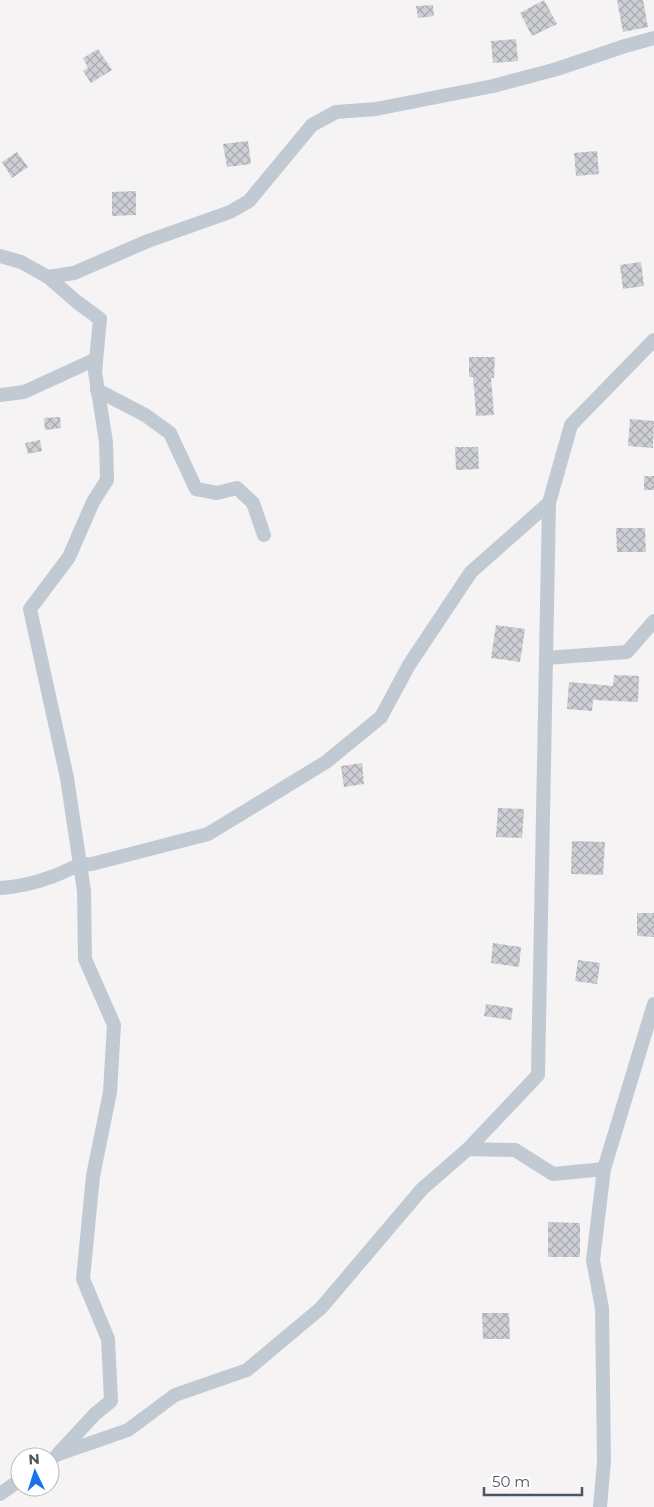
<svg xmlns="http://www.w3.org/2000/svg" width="654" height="1507" viewBox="0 0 654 1507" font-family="Montserrat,sans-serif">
	<defs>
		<pattern id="building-cross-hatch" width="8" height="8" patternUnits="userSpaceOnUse" patternTransform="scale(1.25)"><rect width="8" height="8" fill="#cdcfd5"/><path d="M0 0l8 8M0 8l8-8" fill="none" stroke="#a8abb0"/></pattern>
	</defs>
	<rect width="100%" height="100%" fill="#f5f3f3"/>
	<!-- building -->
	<g fill="url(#building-cross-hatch)">
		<path d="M544,0l13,24 -25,12 -12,-23z"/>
		<path d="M617,0h26l5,27 -25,5z"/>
		<path d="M433,5l1,11 -16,2 -2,-12z"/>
		<path d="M516,39l2,22 -25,2 -2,-22z"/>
		<path d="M98,49l14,21 -21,13 -8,-12 5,-3 -5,-10z"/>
		<path d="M248,141l3,23 -24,3 -4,-23z"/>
		<path d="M597,151l2,23 -23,2 -2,-23z"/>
		<path d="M17,152l11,15 -16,11 -10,-16z"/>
		<path d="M136,191v24l-24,1v-24z"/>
		<path d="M641,262l3,24 -21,3 -3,-24z"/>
		<path d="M469,357h26l-1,21h-3l3,37 -18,1 -3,-39h-4z"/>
		<path d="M60,417l1,11 -16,2 -1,-12z"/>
		<path d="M630,419l24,2 -1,27 -25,-2z"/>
		<path d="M40,440l2,11 -14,3 -3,-11z"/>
		<path d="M455,447h23l1,22 -23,1z"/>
		<rect x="644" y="476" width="10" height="14"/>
		<path d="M616,528h29l1,24h-29z"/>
		<path d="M496,625l29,4 -5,33 -29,-4z"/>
		<path d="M614,675l25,1 -1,26 -45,-2 -1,11 -25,-2 2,-27 44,4z"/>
		<path d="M362,763l2,21 -20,3 -3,-21z"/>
		<path d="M498,808l26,1 -2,29 -26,-1z"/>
		<path d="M572,841l33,1 -2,33 -32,-1z"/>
		<path d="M637,913h17v24l-17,-1z"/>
		<path d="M493,943l28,4 -2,20 -28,-4z"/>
		<path d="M578,960l22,3 -3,21 -22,-3z"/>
		<path d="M486,1004l27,4 -2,12 -27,-4z"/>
		<path d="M548,1222l32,1v34h-32z"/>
		<path d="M482,1313h27l1,26h-27z"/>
	</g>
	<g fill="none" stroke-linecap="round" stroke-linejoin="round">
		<!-- minor -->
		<g stroke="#c1cad2" stroke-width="14">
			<path d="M0,256l21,6 27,15 29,25 23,17 -5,53 11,70 1,38 -14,22 -24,55 -39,52 37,169 17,113 1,68 29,66 -4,67 -17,84 -10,103 25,60 3,62 -16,13 -38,41"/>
			<path d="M48,277l26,-4 74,-32 82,-29 19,-11 63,-76 24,-13 40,-3 117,-23 64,-17 68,-23 29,-8"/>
			<path d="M97,390l48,25 25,18 26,56 21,4 20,-5 16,15 11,32"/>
			<path d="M0,395l24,-3 72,-33"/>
			<path d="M546,658l81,-6 27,-31"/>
			<path d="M0,888c16,-1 35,-5 51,-11 16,-5 23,-13 41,-13l116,-30 118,-72 55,-45 28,-52 62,-93 78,-69"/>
			<path d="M468,1149l70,-74 11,-572 22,-78 83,-85"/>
			<path d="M59,1454l69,-24 47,-35 72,-25 74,-62 101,-119 46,-40 47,1 38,24 51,-5"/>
			<path d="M0,1494l20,-14"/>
			<path d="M600,1507l4,-45 -2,-154 -9,-48 11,-91 50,-165"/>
		</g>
	</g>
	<!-- north arrow -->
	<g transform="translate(35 1472) rotate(356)"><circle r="24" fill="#ffffff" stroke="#b7bbc0"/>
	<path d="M0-4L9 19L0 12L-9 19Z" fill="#1a73e8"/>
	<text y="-8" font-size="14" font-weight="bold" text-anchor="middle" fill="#4a5661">N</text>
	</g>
	<!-- scale -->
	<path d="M484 1487v8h98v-8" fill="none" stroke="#4a5661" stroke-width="2.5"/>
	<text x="492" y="1487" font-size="15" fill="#4a5661" stroke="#ffffff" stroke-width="4" paint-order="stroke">50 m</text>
</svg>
